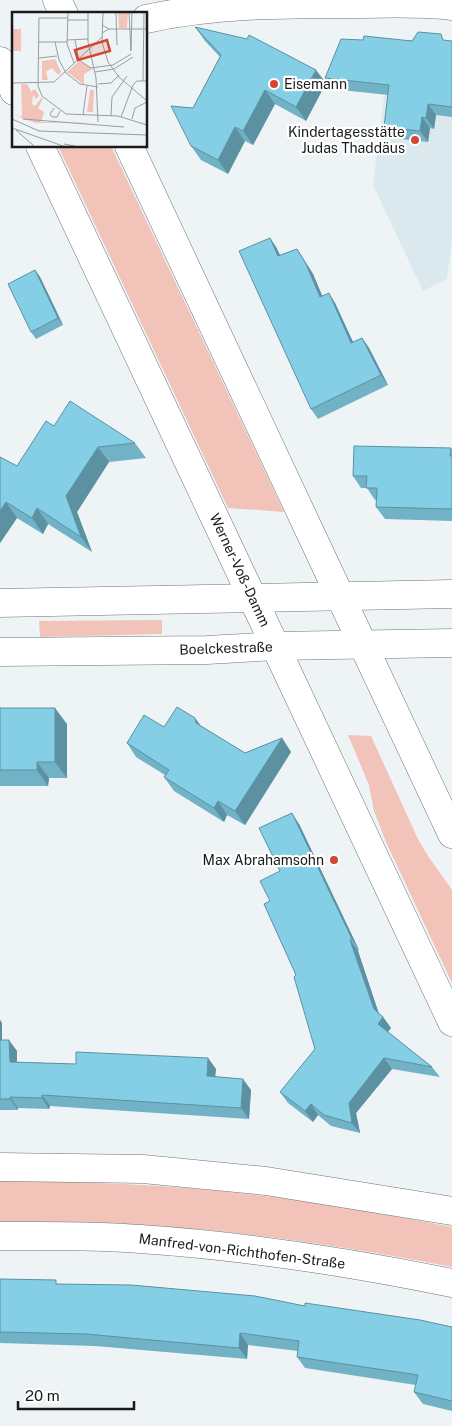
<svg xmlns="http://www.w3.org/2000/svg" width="452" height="1426" viewBox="0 0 452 1426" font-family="'Public Sans',sans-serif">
	<rect width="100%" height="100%" fill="#eef4f6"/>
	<!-- built -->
	<path fill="#dbe9ee" d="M390,49l62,2v190l-5,38 -24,12 -50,-106z"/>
	<!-- green -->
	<g fill="#f1c3b9">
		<path d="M58,146h53l173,366 -56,-4z"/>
		<path d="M162,620v14l-122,3 -1,-16z"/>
		<path d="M348,735l23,1 47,103 10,17 24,34v93l-66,-141 -12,-31 -5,-26z"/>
		<path d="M0,1181c88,0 177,4 265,15 63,7 125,19 187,31v40c-103,-20 -207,-36 -312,-42 -46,-3 -93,-2 -140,-2z"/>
	</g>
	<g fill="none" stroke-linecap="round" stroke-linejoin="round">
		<defs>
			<g id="minor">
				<path d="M57,0l7,14"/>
				<path d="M146,19c68,-15 137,-15 206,-15 33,0 67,-2 100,2"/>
				<path d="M0,61l14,30"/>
				<path d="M40,146l213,453"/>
				<path d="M129,146l211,450"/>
				<path d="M0,1167l143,2 123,12 186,30"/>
				<path d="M0,1236c47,0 94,-1 140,3 105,7 209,23 312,44"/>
			</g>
			<g id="tertiary">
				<path d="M340,596l112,238"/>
				<path d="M253,599l199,423"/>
			</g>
			<g id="secondary">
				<path d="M0,603l452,-9"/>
				<path d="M0,652l207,-2 69,-4 176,-3"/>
			</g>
		</defs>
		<!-- minor casing -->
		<use href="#minor" stroke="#6f7476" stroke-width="29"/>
		<!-- tertiary casing -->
		<use href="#tertiary" stroke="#6f7476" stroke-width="29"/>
		<!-- secondary casing -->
		<use href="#secondary" stroke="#6f7476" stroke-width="29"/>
		<!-- minor -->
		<use href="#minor" stroke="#fff" stroke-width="28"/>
		<!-- tertiary -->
		<use href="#tertiary" stroke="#fff" stroke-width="28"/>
		<!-- secondary -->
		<use href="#secondary" stroke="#fff" stroke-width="28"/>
	</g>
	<!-- wall -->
	<g fill="#72b2c6">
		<path d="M195,27l131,56 -20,38 -31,-17 -22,41 -8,-4 -17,33 -27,-14 -10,-14 2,-38 27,-51 -15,-16z"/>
		<path d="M363,40l83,1h6v76l-16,-2 -2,14 -4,-1 -2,14 -36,-4 -8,-11 4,-32 -56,-6 -7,-11z"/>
		<path d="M270,238l6,9 4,8 17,-6 16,25 9,22 13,7 18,39 9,-4 7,10 19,37 -70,34 -7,-10z"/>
		<path d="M35,270l5,7 23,48 -27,14 -5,-7z"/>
		<path d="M54,426l81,17 11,15 -37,4 -32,50 15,40 -44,-28 -5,10 -26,-16 -17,25v-86l17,9z"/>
		<path d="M451,448l1,2v71l-67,-2 -9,-12 1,-7h-2l-8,-12h-6l-8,-12z"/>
		<path d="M0,708l67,16v54h-18l-1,8h-48z"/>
		<path d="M195,718l6,8 44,27 37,-15 9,14 -46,73 -18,-10 -3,7 -50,-31 -10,-14 1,-2 -29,-18 -9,-14z"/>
		<path d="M299,824l60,126 -1,1 21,63 4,3 8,11 -3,4 44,35 8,10 -48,-8 -36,44 4,20 -29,-7 -13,-11 -5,7 -25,-19 -8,-11 35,-43 -19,-74 -26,-74 10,-30z"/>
		<path d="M0,1020l2,3v17l15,11v11l59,2 132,-6 8,11 -1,7 36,14 -2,29 -199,-13 -1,3 -31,-1v2h-18z"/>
		<path d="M0,1279l58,5 247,22 147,21v84l-29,-7 -9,-12 2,-7 -111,-17 -8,-11 1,-6 -50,-6 -1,14 -152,-13 -95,-3z"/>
	</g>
	<!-- shaded-wall -->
	<g fill="#5c91a1">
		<path d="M316,70l10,13 -20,38 -10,-14z"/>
		<path d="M265,90l10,14 -22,41 -10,-14z"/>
		<path d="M428,104l8,11 -2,14 -8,-11z"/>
		<path d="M422,117l8,11 -2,14 -8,-11z"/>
		<path d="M235,127l10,14 -17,33 -10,-14z"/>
		<path d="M270,238l6,9 9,19 -7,-10z"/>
		<path d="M297,249l16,25 14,33 -7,-10z"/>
		<path d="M35,270l5,7 23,48 -5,-7z"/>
		<path d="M329,293l6,10 23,50 -7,-10z"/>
		<path d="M362,338l7,10 19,37 -7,-10z"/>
		<path d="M98,447l11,15 -32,50 15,40 -11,-15 -15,-41z"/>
		<path d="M6,502l11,16 -17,25v-32z"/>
		<path d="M37,508l11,16 -5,10 -11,-16z"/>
		<path d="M55,708l12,16v54l-12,-16z"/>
		<path d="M195,718l10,14 -9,-9z"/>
		<path d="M282,738l9,14 -46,73 -10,-14z"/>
		<path d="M37,762l12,16 -1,8 -11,-16z"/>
		<path d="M218,801l9,14 -3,7 -10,-14z"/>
		<path d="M292,813l7,11 60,126 -7,-11z"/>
		<path d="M350,940l8,11 23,69 2,-3 8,11 -6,7 -7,-11z"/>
		<path d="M0,1020l2,3v29l-2,-4z"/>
		<path d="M9,1040l8,11v22l-7,-11z"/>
		<path d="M208,1058l8,11 -2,18 -7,-11z"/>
		<path d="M384,1058l8,11 -36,44 4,20 -8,-10 -3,-20z"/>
		<path d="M243,1079l8,11 -2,29 -8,-11z"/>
		<path d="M42,1095l8,11 -1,3 -7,-11z"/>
		<path d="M10,1097l8,11v2l-8,-11z"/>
		<path d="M311,1104l7,11 -5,7 -8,-11z"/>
		<path d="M240,1333l8,12 -1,14 -8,-11z"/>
	</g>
	<!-- building -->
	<g fill="#84cfe6" stroke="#5c91a1">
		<path d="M195,27l52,12 2,-4 67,35 -20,37 -31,-17 -22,41 -8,-4 -17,33 -27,-14 -20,-40 22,2 28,-53z"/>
		<path d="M418,32l23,2 2,6 9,1v66l-24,-3 -2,14 -4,-1 -2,14 -36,-4 5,-42 -64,-7 16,-39 22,1 1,-4 48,5z"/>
		<path d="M270,238l8,18 19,-7 9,15 14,33 9,-4 22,50 11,-5 19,37 -70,34 -72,-158z"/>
		<path d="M35,270l23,48 -27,14 -23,-48z"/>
		<path d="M70,401l65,42 -37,4 -32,49 15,41 -44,-29 -5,10 -26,-16 -6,9v-54l17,9 29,-45 8,5z"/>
		<path d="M354,446l97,2 -1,8h2v53l-76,-2 1,-19h-11l1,-12h-14z"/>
		<path d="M177,707l18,11 1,5 49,30 37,-15 -47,73 -17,-10 -4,7 -50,-31 5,-7 -42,-27 17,-28 20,12z"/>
		<path d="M0,708h55v54h-18v8h-37z"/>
		<path d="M292,813l60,126 -2,1 24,69 9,8 -5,7 54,43 -48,-9 -35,45 3,20 -28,-8 -13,-11 -6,7 -25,-19 35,-43 -21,-72 2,-2 -32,-71 6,-3 -10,-20 20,-10 -21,-43z"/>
		<path d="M0,1040h9l1,22 66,2v-12l132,6 -1,18 36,3 -2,29 -199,-13v3l-32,-1v2h-10z"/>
		<path d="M0,1279l56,1v4l75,1 124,11 50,10v-3l115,17 32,7v74l-38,-9 4,-17 -121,-18 2,-16 -59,-8 -1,15 -153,-14 -86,-2z"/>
	</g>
	<!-- markers -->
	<g fill="#d34632" stroke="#fff" stroke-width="2">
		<circle cx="274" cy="84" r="5"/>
		<circle cx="415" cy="140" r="5"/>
		<circle cx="334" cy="860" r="5"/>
	</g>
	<g text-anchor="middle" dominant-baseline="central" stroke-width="4.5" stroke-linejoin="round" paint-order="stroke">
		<!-- poi labels -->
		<g font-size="14" fill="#181a1b" stroke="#fff" text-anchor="end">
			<text x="284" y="84" text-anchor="start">Eisemann</text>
			<text x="405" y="132">Kindertagesstätte<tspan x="405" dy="16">Judas Thaddäus</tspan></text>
			<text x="324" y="860">Max Abrahamsohn</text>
		</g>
		<!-- street labels -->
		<g font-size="14" fill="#181a1b" stroke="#fff">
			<text transform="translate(240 570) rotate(65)">Werner-Voß-Damm</text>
			<text transform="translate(226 648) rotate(-2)">Boelckestraße</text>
			<text transform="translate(242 1251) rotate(7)">Manfred-von-Richthofen-Straße</text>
		</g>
	</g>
	<!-- overview -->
	<g transform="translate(12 12)">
		<rect width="135" height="135" fill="#eef4f6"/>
		<path d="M106,0h10l-1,16h-8zM0,17h9v22h-9zM43,47l6,13 -3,3 -6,-7 -6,4 2,8h-6v-19zM67,49l14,8 -9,5v11l-17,-13zM9,72h6l5,9v-3h4l3,6 -3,3 -3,-4 -1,9 3,2 7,-9 1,2 -5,9 6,4 -3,10 56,1h-61l-13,-4 -11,-7 9,5 1,-2zM78,78h4l-1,22h-6z" fill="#f1c3b9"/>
		<path fill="none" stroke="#989d9e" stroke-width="1" d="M56,0l-1,32 7,19M76,0v30l8,36 2,44M91,0l-1,30 6,20 11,15 28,24M117,0l2,39 1,-39M104,1l1,32M55,6h-28l-1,68 4,10 24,18 52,2 29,9M55,8h21M90,13l7,4 -7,4M97,17h38M55,28l21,-1M63,28l4,20 12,8 22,-3 18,-11M27,30h28M43,30l4,18 7,13 14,11 18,3M27,46l18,-2M83,60l19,-3 19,-12M131,69l1,-69M0,71l42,-1 48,-45M86,72l13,-1 8,-8M42,96l-4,6 2,3h5l3,-6M71,103l4,-29M99,104l1,-19 15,-21M109,105l12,-32 4,-4h10M0,107l27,12 108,4M11,107l101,8M120,107l3,-11 12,-6M0,116l54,19M4,118l19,17M52,132l15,3"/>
		<path fill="#d34632" fill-opacity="0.15" stroke="#d34632" stroke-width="2.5" d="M95,28l3,11 -32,9 -3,-10z"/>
		<rect width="135" height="135" fill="none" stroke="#181a1b" stroke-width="2.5"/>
	</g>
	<!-- scale -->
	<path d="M18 1401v8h116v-8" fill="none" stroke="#181a1b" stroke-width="2.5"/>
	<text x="25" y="1401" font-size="15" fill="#181a1b" stroke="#ffffff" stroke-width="4" paint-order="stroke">20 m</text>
</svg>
